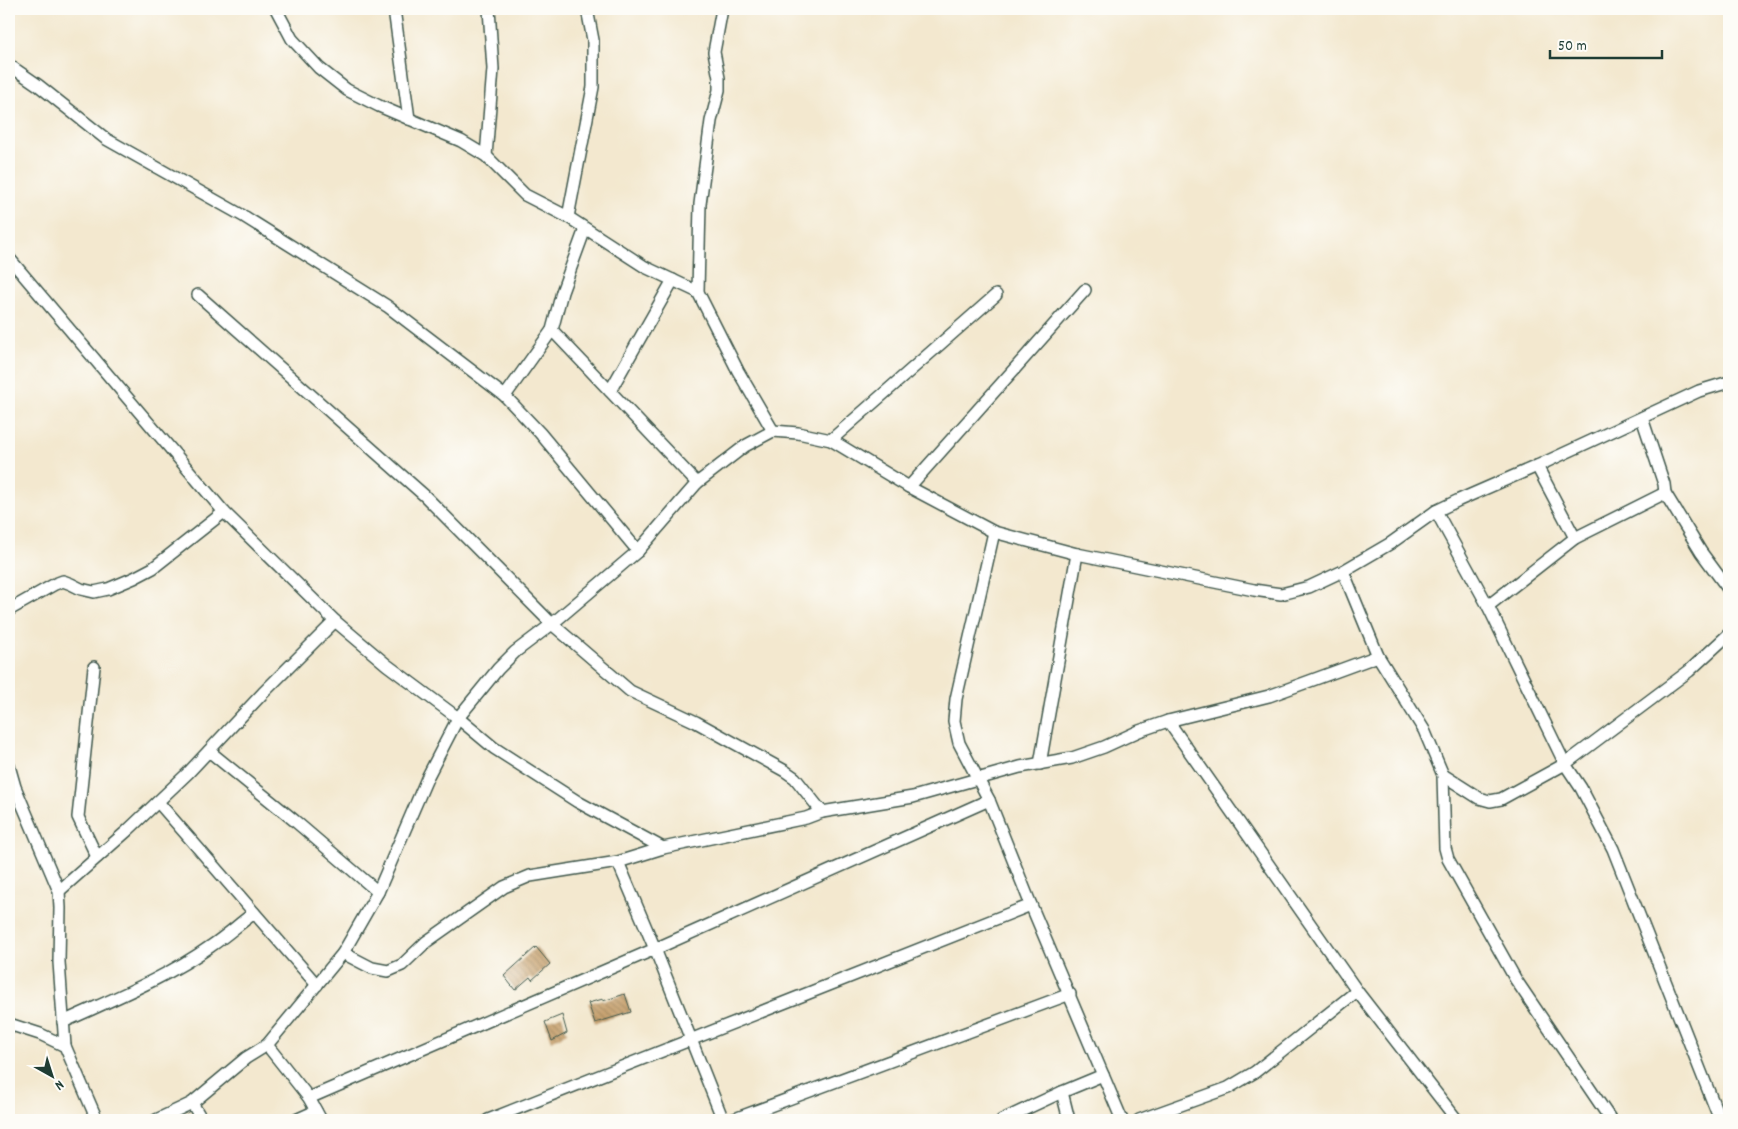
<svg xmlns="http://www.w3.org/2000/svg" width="1738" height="1129" viewBox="0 0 1738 1129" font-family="Dekko,sans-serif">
	<defs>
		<pattern id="building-back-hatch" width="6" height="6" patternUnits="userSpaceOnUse" patternTransform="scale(1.25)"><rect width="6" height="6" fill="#c8a371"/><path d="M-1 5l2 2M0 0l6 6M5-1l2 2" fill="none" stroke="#a2865e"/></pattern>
	</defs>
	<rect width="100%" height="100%" fill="#fdfcf7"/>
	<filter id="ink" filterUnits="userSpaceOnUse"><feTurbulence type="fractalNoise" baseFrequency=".02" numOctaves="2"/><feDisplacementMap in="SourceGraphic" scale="10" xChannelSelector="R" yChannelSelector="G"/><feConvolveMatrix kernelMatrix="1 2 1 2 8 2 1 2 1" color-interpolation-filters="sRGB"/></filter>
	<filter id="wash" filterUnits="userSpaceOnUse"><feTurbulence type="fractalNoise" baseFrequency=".0096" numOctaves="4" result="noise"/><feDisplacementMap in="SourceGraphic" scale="20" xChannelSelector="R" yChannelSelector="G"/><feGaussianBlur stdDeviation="1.12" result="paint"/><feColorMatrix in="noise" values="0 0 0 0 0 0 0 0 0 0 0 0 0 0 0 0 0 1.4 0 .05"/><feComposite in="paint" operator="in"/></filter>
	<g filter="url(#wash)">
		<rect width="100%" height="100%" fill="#f3e8cf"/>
		<g id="blocks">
			<!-- building -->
			<g fill="url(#building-back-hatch)">
				<path d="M536,947l14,17 -18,16 -2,-3 -15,13 -11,-14z"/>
				<path d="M625,994l6,18 -36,11 -7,-20 15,-4v2z"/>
				<path d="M562,1015l5,18 -15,8 -7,-19z"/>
			</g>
		</g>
	</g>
	<g filter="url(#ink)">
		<use href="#blocks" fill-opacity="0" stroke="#3f574b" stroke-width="1"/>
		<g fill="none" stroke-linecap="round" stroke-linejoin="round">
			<defs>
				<g id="minor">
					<path d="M276,9l16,30 27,29 28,22 32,16 82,35 25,15 39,39 43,22 77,50 53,25"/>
					<path d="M394,9l15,110"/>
					<path d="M722,9l-8,43 5,26v12l-8,31 -11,83 -2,88 40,79 35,60"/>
					<path d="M9,65l29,20 68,54 139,78 142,89 118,90 35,37 98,118"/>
					<path d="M486,156l7,-87 -4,-60"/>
					<path d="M568,217l25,-130v-47l-6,-31"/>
					<path d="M9,258l215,254 111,109 52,44 71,53 36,30 84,54 85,46"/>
					<path d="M198,295l227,201 127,128 78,67 66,31 89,49 10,7 27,34"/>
					<path d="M552,330l145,153"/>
					<path d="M610,391l63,-111"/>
					<path d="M505,396l47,-66 10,-38 23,-63"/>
					<path d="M1642,418l22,66 1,9 36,59 28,38"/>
					<path d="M831,440l165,-145"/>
					<path d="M1537,466l38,72"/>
					<path d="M909,487l176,-197"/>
					<path d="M1436,511l52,95 77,158 -64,35 -11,2 -11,-3 -36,-23"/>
					<path d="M994,532l-38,167 -2,22 5,22 30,57 42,105 91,215"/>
					<path d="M1343,571l35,85 46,74 19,45 2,73 3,11 68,121 95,140"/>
					<path d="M1488,606l87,-68 90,-45"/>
					<path d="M9,610l46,-26 8,-3 8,3 10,5 13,3 14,-3 26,-11 19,-10 71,-56"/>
					<path d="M94,667l-16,150 19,40"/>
					<path d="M1168,721l189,270 100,129"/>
					<path d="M209,751l86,70 83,71"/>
					<path d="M1040,764l37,-210"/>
					<path d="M9,766l6,21 44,104 1,17 -1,54 6,84"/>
					<path d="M158,802l159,183"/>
					<path d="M618,862l37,87 68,171"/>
					<path d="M59,891l68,-60 61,-58 75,-80 72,-72"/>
					<path d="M343,953l29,15 16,3 14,-6 24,-23 78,-55 26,-11 88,-14 45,-14 143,-30 16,-6 91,-15 107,-30 52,-9 32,-11 35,-16 29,-10 101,-25 109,-40"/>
					<path d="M63,1022c50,-23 103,-44 148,-76 15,-10 28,-22 43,-33"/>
					<path d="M9,1024l31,10 25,12 32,74"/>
					<path d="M267,1045l42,53 12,22"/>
					<path d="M1062,1092l7,28"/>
					<path d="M309,1098l346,-149 334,-149"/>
					<path d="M192,1103l10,17"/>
					<path d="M156,1120l36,-17 54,-45 21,-13 76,-92 35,-61 50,-116 30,-58 40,-49 17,-17 37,-28 86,-73 59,-68 48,-37 28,-15 25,2 33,7 78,47 85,45 83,22 177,36 27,4 28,-7 34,-16 48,-28 45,-32 23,-11 78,-34 162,-75 30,-9"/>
					<path d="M296,1120l20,-9"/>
					<path d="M488,1120l543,-215"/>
					<path d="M732,1120l338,-126"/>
					<path d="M1002,1120l60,-28 41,-17"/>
					<path d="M1139,1120l89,-32 27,-16 102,-81"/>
					<path d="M1720,1120l-107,-271 -32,-61 -16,-24 124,-93 40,-37"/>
				</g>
			</defs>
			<!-- minor casing -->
			<use href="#minor" stroke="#3f574b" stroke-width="14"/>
			<!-- minor -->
			<use href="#minor" stroke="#fff" stroke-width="11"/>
		</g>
	</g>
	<!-- margin -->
	<rect width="1738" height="1129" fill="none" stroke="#fdfcf7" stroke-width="30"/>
	<!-- north arrow -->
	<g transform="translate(52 1076) rotate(141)" stroke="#fdfcf7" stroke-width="4" paint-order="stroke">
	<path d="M0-4L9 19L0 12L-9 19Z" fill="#1f3d34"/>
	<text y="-8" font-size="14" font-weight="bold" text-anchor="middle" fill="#1f3d34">N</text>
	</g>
	<!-- scale -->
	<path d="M1550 50v8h112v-8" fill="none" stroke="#1f3d34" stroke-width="2.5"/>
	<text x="1558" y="50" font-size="15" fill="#1f3d34" stroke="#fdfcf7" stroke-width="4" paint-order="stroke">50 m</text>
</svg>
